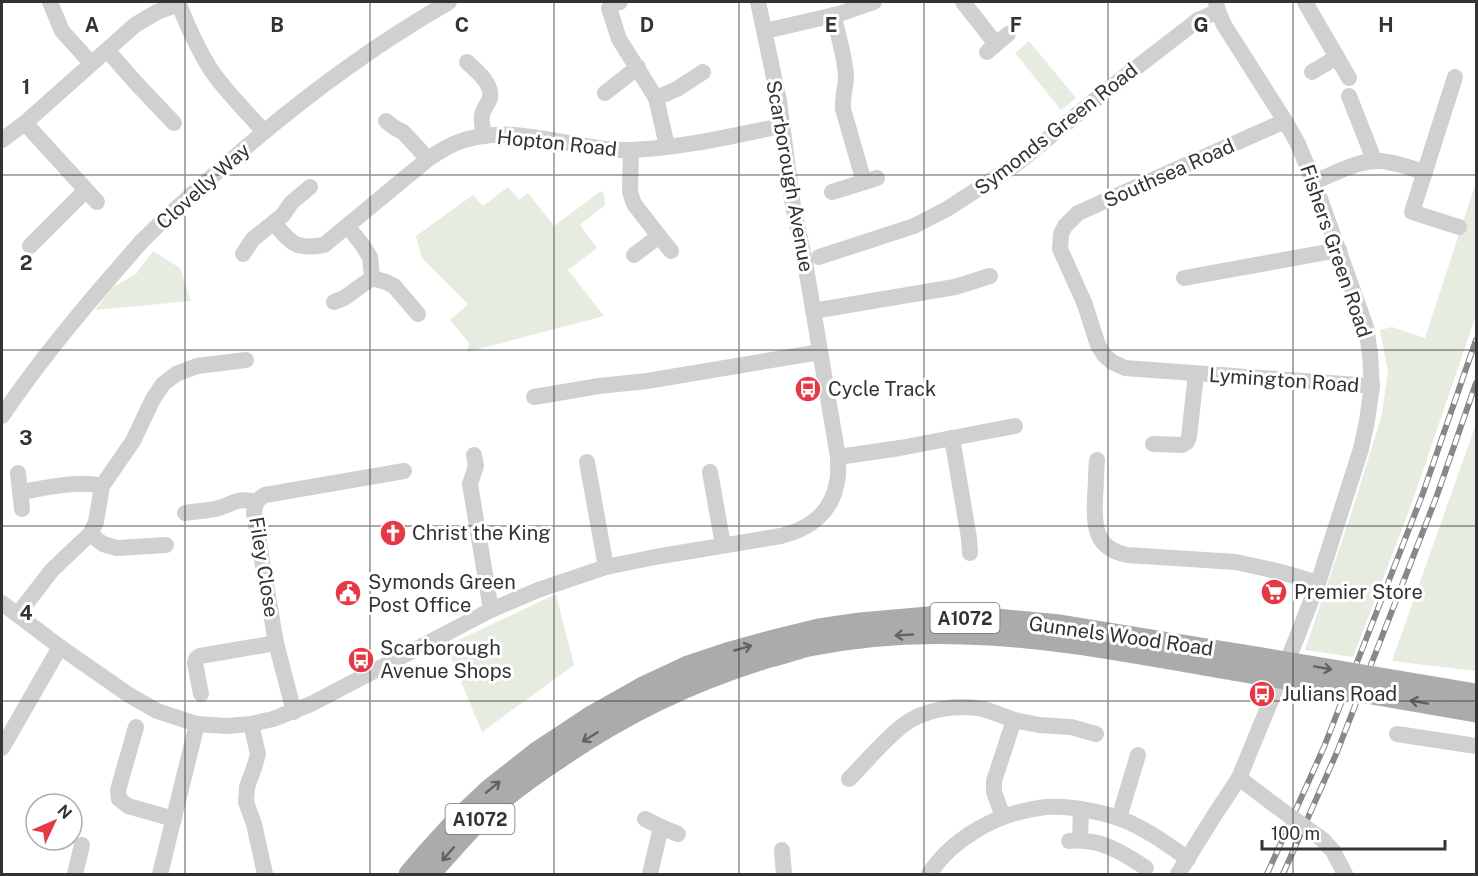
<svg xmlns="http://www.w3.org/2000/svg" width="1478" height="876" viewBox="0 0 1478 876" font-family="'Public Sans',sans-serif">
	<rect width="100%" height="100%" fill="#fff"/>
	<!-- green -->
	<g fill="#e6ecdf">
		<path d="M1029,41l47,57 -15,12 -46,-57z"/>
		<path d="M1476,182v133l-63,185 -60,157 -48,-7 45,-133 31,-99 7,-46 -8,-42 12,-3 33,11z"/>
		<path d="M508,187l11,13 9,-7 26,33 47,-35 3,3 1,11 -25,20 17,23 -29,22 36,46 -137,36 2,-9 -19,-23 18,-16 -46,-46 -6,-22 57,-41 10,11z"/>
		<path d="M153,251l27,17 11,33 -96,9 18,-23 23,-13z"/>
		<path d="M1476,424v247l-84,-10z"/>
		<path d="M556,594l18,71 -92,67 -36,-86z"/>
	</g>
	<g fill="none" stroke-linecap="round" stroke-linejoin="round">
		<!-- minor -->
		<g stroke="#d0d0d0" stroke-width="16">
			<path d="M50,2l12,29 29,32"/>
			<path d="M178,2c9,23 19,46 33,68 15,22 35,41 53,62"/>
			<path d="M620,2l-5,1 -6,5 10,31 37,59 11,48"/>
			<path d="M963,2l33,42"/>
			<path d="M1305,2l44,76"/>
			<path d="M833,15c5,18 12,43 13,61 0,12 -4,20 -3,33l21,73"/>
			<path d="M765,31l74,-17 35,-12"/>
			<path d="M107,50l29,33 38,40"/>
			<path d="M987,52l21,-18"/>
			<path d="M467,62c10,9 26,22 23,36 -2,7 -8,11 -8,18 -1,6 1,13 2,20"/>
			<path d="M1312,72l25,-15"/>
			<path d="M1455,77l-43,135 47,15"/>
			<path d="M605,93l33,-26"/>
			<path d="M1349,96l22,56 2,9"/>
			<path d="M656,98l21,-9 26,-17"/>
			<path d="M386,121l9,7 8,4 25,27"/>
			<path d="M1285,121l-207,92 -13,13 -4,8 -1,15 24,53 14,43 6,10 8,7 13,6 247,18"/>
			<path d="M25,123l72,79"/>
			<path d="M2,140l23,-17 110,-98 22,-13 22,-8"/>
			<path d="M631,150l-1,42 4,12 25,32 -25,19"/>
			<path d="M1314,182c23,-9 48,-25 74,-20 12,2 25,7 37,10"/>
			<path d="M832,192l45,-14"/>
			<path d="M274,223c17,20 21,27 50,22l104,-86c9,-6 18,-12 28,-16 54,-23 120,9 176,7 50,-2 100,-14 149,-24"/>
			<path d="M659,236l12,15"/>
			<path d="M30,246l56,-56"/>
			<path d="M243,254l10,-15 30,-24 8,-12 19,-16"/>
			<path d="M819,257l95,-31 33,-17 68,-44 91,-74 92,-71 20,-9"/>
			<path d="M372,278l14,4 8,4 24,28"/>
			<path d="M1184,278l155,-28"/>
			<path d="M334,302l10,-4 28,-20 -2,-21 -9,-14 -14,-17"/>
			<path d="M813,311l142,-24 35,-11"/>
			<path d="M534,397l65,-11 48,-5 173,-29"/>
			<path d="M2,416c30,-45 65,-88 100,-129 13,-15 26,-30 39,-45 26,-26 53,-50 81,-74 70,-62 145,-119 227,-166"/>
			<path d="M952,438l17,100 1,15"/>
			<path d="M1153,444l29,1 5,-3 2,-5 7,-63"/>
			<path d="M474,455l2,11 -6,18 21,126"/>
			<path d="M838,457l62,-9 115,-22"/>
			<path d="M1097,460c-1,12 -1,25 -2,37 -1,29 -1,51 32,58l109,7 45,10 37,11"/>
			<path d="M587,462l19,105"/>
			<path d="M710,472l13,73"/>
			<path d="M18,473l4,36"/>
			<path d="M20,492c26,-4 56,-12 82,-6"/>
			<path d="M185,513c10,-2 23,-2 34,-5 15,-5 20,-11 37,-6"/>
			<path d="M90,534l13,10 14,4 49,-3"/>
			<path d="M2,603l58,44 69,48 28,16 40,13 29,2 25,-2 22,-5 38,-15 180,-94 47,-20 68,-23 49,-10 126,-21c29,-7 51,-24 56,-54 2,-8 1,-17 1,-25l-33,-195 -12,-56 -14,-105 -21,-99"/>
			<path d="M18,614l34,-44 38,-36 6,-12 6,-36 31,-45 20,-42 10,-15 13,-10 21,-8 49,-6"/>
			<path d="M201,694l-6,-31 1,-4 4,-3 76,-13"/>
			<path d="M294,712l-18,-69 -22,-130c1,-9 3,-14 11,-18l139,-24"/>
			<path d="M251,724l7,30 -3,11 -8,22 -1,15 8,22 11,50"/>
			<path d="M136,727l-18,63 1,9 9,7 46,13"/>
			<path d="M1397,734l79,12"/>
			<path d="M2,748l58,-101"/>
			<path d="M1239,778l37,28"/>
			<path d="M849,779c18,-18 34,-38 53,-53 21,-17 55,-22 81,-17 10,3 21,7 31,11"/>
			<path d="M1003,817l-9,-25v-11l20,-61 25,5 32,2 25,7"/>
			<path d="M1119,818l19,-63"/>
			<path d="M645,819l16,8 -11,47"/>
			<path d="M661,827l17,7"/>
			<path d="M1080,840l1,-31"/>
			<path d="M1323,840l10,11 12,23"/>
			<path d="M1069,841c31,-3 53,11 77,27"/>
			<path d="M782,850l2,24"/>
			<path d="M75,874l7,-29"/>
			<path d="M160,874l37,-150"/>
			<path d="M929,874c24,-36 67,-60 110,-66 23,-4 60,3 82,11 24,9 46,25 67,40"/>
			<path d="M1178,874l34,-55 27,-41 56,-136 23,-59 43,-134 6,-28 5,-35 -2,-32 -4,-27 -52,-145 -17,-40 -12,-21 -61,-96 -6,-14 -2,-9"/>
		</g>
		<!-- major -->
		<g stroke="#ababab" stroke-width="21">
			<path d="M409,874l17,-20 30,-33 34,-32 47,-37 53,-35 55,-31 43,-20 42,-14 40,-11 49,-12 41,-6 80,-7 56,3 64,6 184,30"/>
			<path d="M430,874c17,-19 34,-39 52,-57 23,-21 50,-41 76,-58 65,-45 135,-79 212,-102 13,-3 26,-8 39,-11 50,-10 103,-14 154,-12 91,2 180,21 270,36"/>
		</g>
		<defs>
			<g id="rail">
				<path d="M1267,874l57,-127 99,-254 53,-153"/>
				<path d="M1283,874l54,-122 99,-254 40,-115"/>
			</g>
		</defs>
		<!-- rail casing -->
		<use href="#rail" stroke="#888" stroke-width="6"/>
		<!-- rail -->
		<use href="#rail" stroke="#fff" stroke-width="4" stroke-dasharray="11" stroke-linecap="butt"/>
		<!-- minor-bridge -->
		<path stroke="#d0d0d0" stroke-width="16" d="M1276,806l47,34"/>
		<!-- major-bridge -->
		<g stroke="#ababab" stroke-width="21">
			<path d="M1244,655l232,39"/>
			<path d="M1233,670l243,42"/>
		</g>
	</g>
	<!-- one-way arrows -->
	<defs><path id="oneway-shaft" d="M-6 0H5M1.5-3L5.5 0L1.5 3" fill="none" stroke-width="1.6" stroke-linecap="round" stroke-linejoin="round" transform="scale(1.5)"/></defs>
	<g stroke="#636363">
		<use href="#oneway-shaft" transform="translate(904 635) rotate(177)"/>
		<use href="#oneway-shaft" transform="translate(743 648) rotate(-16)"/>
		<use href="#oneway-shaft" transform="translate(1323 668) rotate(10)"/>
		<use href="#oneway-shaft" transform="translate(1419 702) rotate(-170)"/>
		<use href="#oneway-shaft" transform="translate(590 737) rotate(148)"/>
		<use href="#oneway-shaft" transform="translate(493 787) rotate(-40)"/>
		<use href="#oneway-shaft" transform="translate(448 854) rotate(131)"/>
	</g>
	<!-- grid -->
	<path fill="none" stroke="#333" stroke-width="1.5" stroke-opacity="0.55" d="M185,2v872M370,2v872M554,2v872M739,2v872M924,2v872M1108,2v872M1293,2v872M2,175h1474M2,350h1474M2,526h1474M2,701h1474"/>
	<!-- icons -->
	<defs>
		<symbol id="bus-disc" viewBox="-11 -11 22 22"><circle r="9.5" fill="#e63946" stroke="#fff"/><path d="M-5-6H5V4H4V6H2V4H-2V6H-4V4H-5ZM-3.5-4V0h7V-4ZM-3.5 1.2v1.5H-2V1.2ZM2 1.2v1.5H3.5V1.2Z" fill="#fff"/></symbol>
		<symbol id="church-disc" viewBox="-11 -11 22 22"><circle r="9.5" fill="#e63946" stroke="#fff"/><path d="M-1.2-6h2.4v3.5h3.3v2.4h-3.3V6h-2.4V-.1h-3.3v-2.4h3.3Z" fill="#fff"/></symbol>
		<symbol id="supermarket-disc" viewBox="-11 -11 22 22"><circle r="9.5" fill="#e63946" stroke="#fff"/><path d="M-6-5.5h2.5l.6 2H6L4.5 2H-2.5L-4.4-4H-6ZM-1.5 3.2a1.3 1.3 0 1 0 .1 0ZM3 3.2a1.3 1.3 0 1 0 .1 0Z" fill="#fff"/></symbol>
		<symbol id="civic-disc" viewBox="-11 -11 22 22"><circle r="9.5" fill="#e63946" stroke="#fff"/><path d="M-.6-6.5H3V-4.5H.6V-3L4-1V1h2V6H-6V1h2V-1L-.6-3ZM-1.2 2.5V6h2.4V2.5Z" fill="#fff"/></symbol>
	</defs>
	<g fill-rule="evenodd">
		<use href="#bus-disc" x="793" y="374" width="30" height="30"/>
		<use href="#church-disc" x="378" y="518" width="30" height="30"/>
		<use href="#supermarket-disc" x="1259" y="577" width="30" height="30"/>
		<use href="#civic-disc" x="333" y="578" width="30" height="30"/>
		<use href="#bus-disc" x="346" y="645" width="30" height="30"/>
		<use href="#bus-disc" x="1247" y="679" width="30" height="30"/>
	</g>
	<g text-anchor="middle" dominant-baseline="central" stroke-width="6" stroke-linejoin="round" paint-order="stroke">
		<!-- shield labels -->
		<g fill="#fff" stroke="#707070" stroke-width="1.5">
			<rect x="930.5" y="603" width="69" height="30" rx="4.5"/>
			<rect x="445.5" y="804" width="69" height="30" rx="4.5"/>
		</g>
		<g font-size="18" font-weight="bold" fill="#333">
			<text x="965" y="618">A1072</text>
			<text x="480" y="819">A1072</text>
		</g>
		<!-- street labels -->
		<g font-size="20" fill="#333" stroke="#fff">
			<text transform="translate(1056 129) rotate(-38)">Symonds Green Road</text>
			<text transform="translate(557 143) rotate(6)">Hopton Road</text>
			<text transform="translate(1169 173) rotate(-24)">Southsea Road</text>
			<text transform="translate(790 176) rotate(80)">Scarborough Avenue</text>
			<text transform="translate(203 186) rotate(-42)">Clovelly Way</text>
			<text transform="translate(1336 251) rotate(71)">Fishers Green Road</text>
			<text transform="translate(1284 380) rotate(4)">Lymington Road</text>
			<text transform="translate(264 567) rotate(81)">Filey Close</text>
			<text transform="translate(1121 636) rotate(8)">Gunnels Wood Road</text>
		</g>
		<!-- poi labels -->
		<g font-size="20" fill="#333" stroke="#fff" text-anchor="start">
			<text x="828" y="389">Cycle Track</text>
			<text x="412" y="533">Christ the King</text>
			<text x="368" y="582">Symonds Green<tspan x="368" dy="23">Post Office</tspan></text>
			<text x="1294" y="592">Premier Store</text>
			<text x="380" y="648">Scarborough<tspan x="380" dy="23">Avenue Shops</tspan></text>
			<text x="1282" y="694">Julians Road</text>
		</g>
	</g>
	<g font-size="20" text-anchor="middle" font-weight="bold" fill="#333" stroke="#fff" stroke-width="6" stroke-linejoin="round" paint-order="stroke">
		<text x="92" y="32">A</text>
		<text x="277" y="32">B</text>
		<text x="462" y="32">C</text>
		<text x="647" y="32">D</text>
		<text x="831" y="32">E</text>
		<text x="1016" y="32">F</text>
		<text x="1201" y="32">G</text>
		<text x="1386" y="32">H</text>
		<text x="26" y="94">1</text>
		<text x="26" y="270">2</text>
		<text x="26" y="445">3</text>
		<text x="26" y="620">4</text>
	</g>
	<!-- border -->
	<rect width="1478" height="876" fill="none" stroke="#333333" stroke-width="6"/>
	<!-- north arrow -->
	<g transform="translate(54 822) rotate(46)"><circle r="28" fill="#ffffff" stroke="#adadad" stroke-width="1.5"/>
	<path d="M0-4.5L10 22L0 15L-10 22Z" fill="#e63946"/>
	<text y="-9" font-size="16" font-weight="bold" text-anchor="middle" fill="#333333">N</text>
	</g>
	<!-- scale -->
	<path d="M1262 840v9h183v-9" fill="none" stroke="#333333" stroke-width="3"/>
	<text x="1271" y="840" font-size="18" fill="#333333" stroke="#ffffff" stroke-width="4.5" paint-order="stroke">100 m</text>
</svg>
